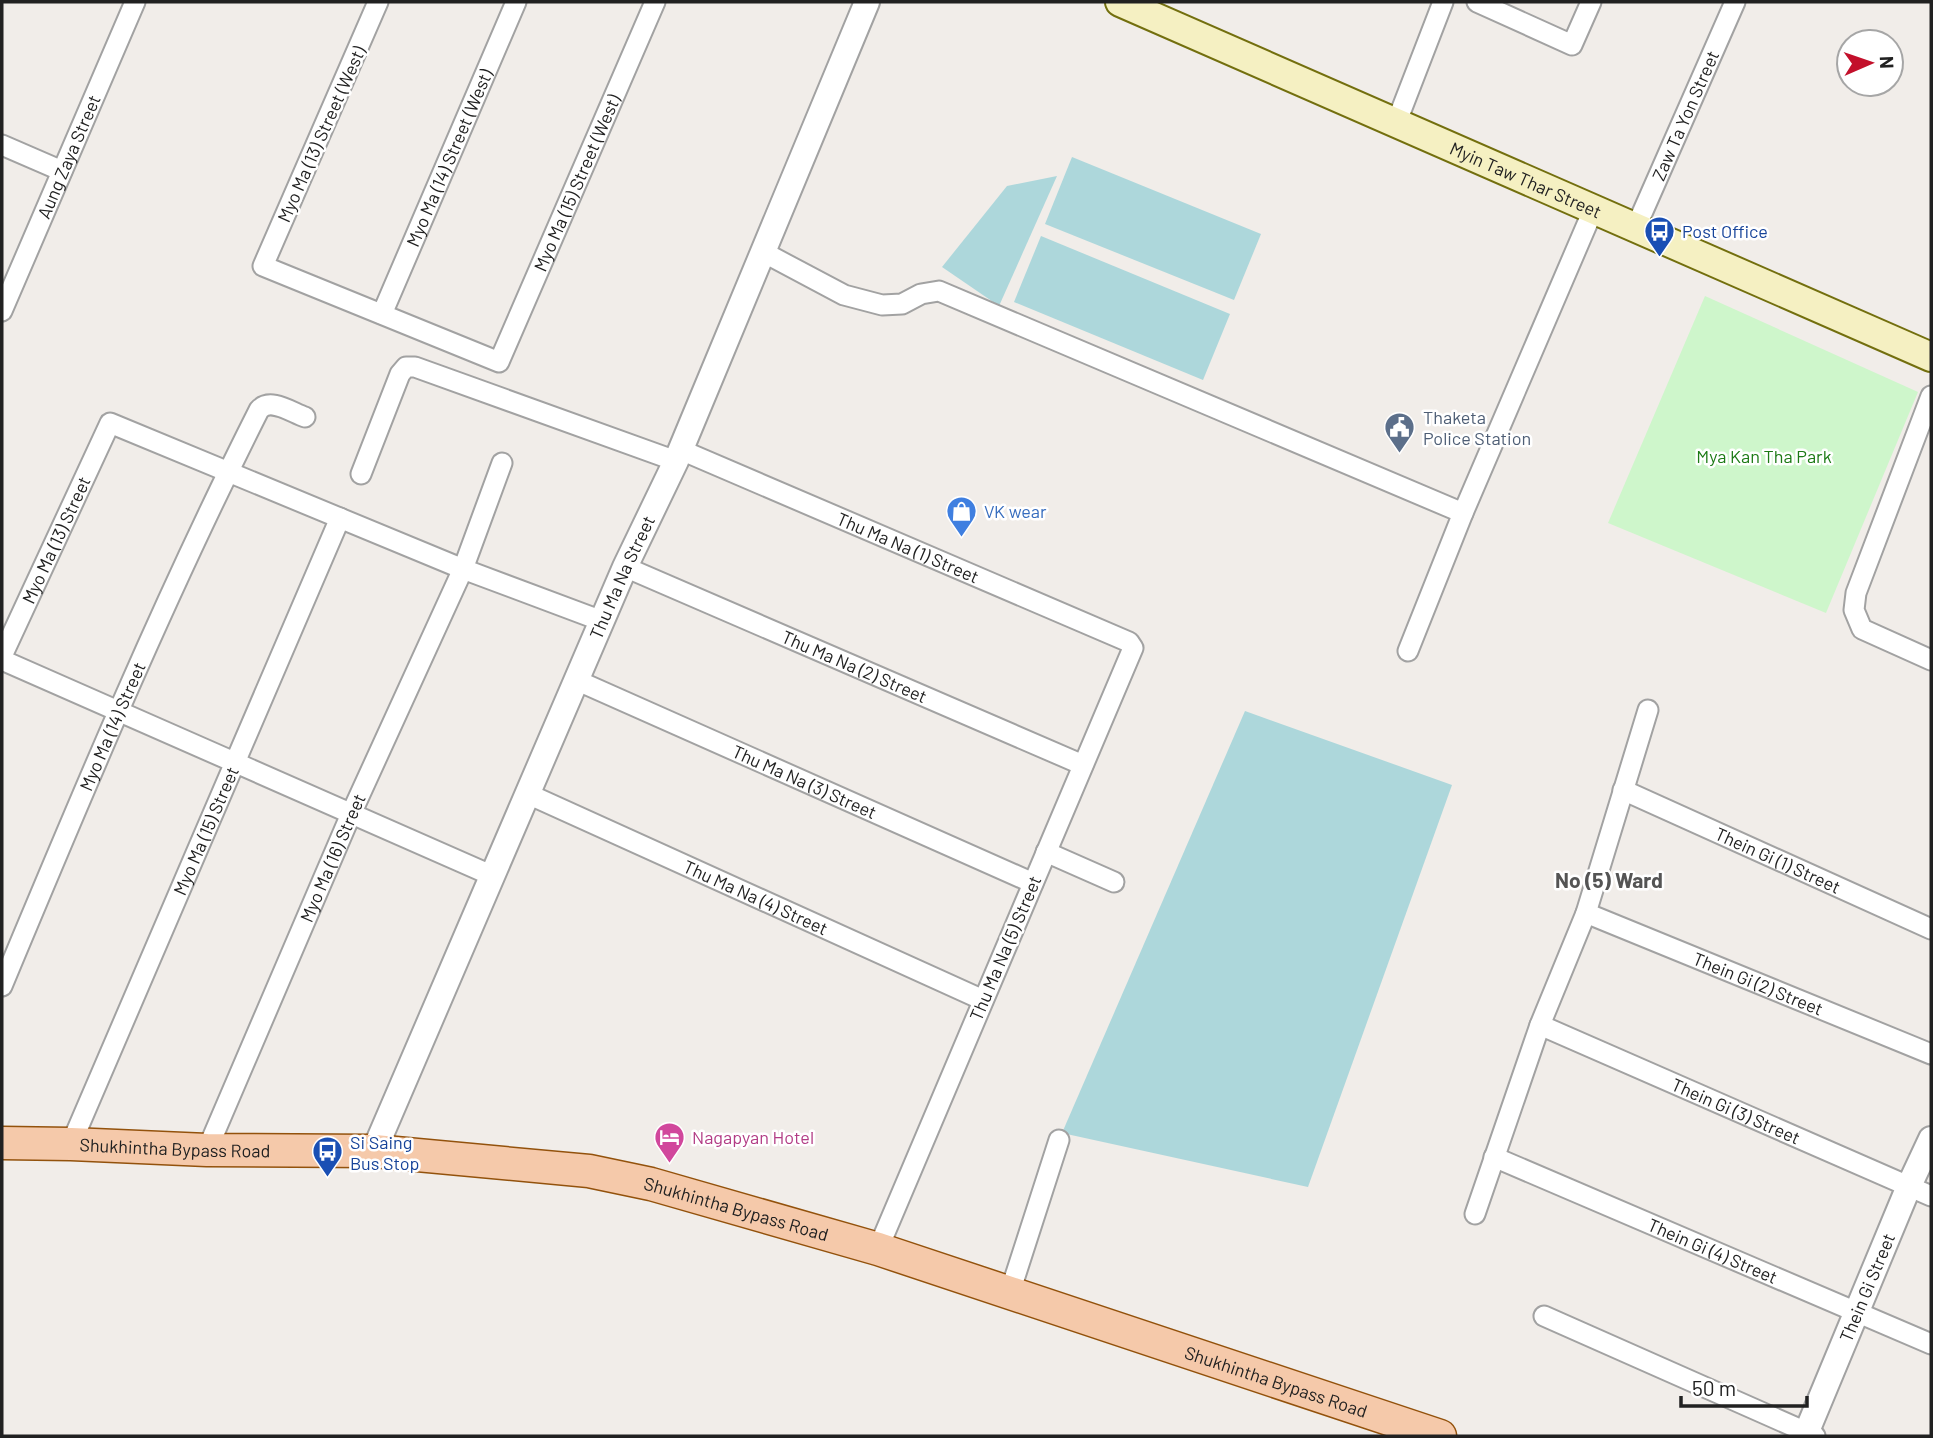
<svg xmlns="http://www.w3.org/2000/svg" width="1933" height="1438" viewBox="0 0 1933 1438" font-family="Barlow,sans-serif">
	<rect width="100%" height="100%" fill="#f1ede9"/>
	<!-- park -->
	<path fill="#cef6cb" d="M1705,296l213,96 -92,221 -218,-90z"/>
	<!-- water -->
	<g fill="#add7db">
		<path d="M1072,157l189,77 -27,66 -189,-76z"/>
		<path d="M1057,176l-58,130 -57,-39 65,-81z"/>
		<path d="M1041,236l189,78 -27,66 -189,-78z"/>
		<path d="M1245,711l207,74 -144,402 -246,-54z"/>
	</g>
	<g fill="none" stroke-linecap="round" stroke-linejoin="round">
		<defs>
			<g id="minor">
				<path id="s1" d="M378,2l-115,264 236,96 156,-360"/>
				<path d="M1477,2l95,43 19,-43"/>
				<path d="M1397,121l46,-119"/>
				<path d="M2,145l60,26"/>
				<path id="s2" d="M1636,227l99,-225"/>
				<path d="M763,252l81,43 38,10 20,-1 19,-10 18,-3 524,222"/>
				<path id="s3" d="M2,311l133,-309"/>
				<path id="s4" d="M382,314l134,-312"/>
				<path d="M1931,396l-75,197 -2,17 8,19 69,31"/>
				<path id="s5" d="M681,450l448,192 4,6 -255,601"/>
				<path d="M361,474l39,-100 6,-7h9l261,94"/>
				<path id="s6" d="M625,567l458,198"/>
				<path d="M1408,651l55,-138 131,-305"/>
				<path id="s7" d="M2,656l108,-233 353,146 139,52"/>
				<path d="M2,660l491,216"/>
				<path id="s8" d="M576,680l457,203"/>
				<path id="s9" d="M1623,790l308,139"/>
				<path id="s10" d="M528,794l455,206"/>
				<path d="M1046,852l68,30"/>
				<path id="s11" d="M1586,913l345,141"/>
				<path id="s12" d="M2,986c81,-194 162,-388 257,-576 11,-13 32,2 46,7"/>
				<path id="s13" d="M1540,1025l391,171"/>
				<path id="s14" d="M71,1144l269,-626"/>
				<path id="s15" d="M207,1150l144,-336 112,-245 39,-106"/>
				<path id="s16" d="M1494,1157l437,187"/>
				<path d="M1475,1214l65,-189 46,-112 62,-203"/>
				<path d="M1010,1292l49,-152"/>
				<path d="M1544,1316l271,120"/>
			</g>
			<g id="tertiary">
				<path id="s17" d="M374,1151l251,-584 51,-106 191,-459"/>
				<path id="s18" d="M1805,1436l104,-250 22,-47"/>
			</g>
			<g id="secondary">
				<path id="s19" d="M1120,2l811,355"/>
			</g>
			<g id="primary">
				<path id="s20" d="M2,1143l69,1 136,6 167,1 215,20 62,13 227,65 562,187"/>
			</g>
		</defs>
		<!-- minor casing -->
		<use href="#minor" stroke="#a2a2a2" stroke-width="23"/>
		<!-- tertiary casing -->
		<use href="#tertiary" stroke="#a2a2a2" stroke-width="28"/>
		<!-- secondary casing -->
		<use href="#secondary" stroke="#736f0e" stroke-width="32"/>
		<!-- primary casing -->
		<use href="#primary" stroke="#93520c" stroke-width="35"/>
		<!-- minor -->
		<use href="#minor" stroke="#fff" stroke-width="19"/>
		<!-- tertiary -->
		<use href="#tertiary" stroke="#fff" stroke-width="24"/>
		<!-- secondary -->
		<use href="#secondary" stroke="#f5f0c2" stroke-width="28"/>
		<!-- primary -->
		<use href="#primary" stroke="#f5c9aa" stroke-width="32"/>
	</g>
	<!-- icons -->
	<defs>
		<symbol id="bus-pin" viewBox="-11 -11 22 30"><path d="M0 17L-7.5 6A9.5 9.5 0 1 1 7.5 6Z" fill="#1a4fb4" stroke="#fff"/><path d="M-5-6H5V4H4V6H2V4H-2V6H-4V4H-5ZM-3.5-4V0h7V-4ZM-3.5 1.2v1.5H-2V1.2ZM2 1.2v1.5H3.5V1.2Z" fill="#fff"/></symbol>
		<symbol id="civic-pin" viewBox="-11 -11 22 30"><path d="M0 17L-7.5 6A9.5 9.5 0 1 1 7.5 6Z" fill="#5c6f8a" stroke="#fff"/><path d="M-.6-6.5H3V-4.5H.6V-3L4-1V1h2V6H-6V1h2V-1L-.6-3ZM-1.2 2.5V6h2.4V2.5Z" fill="#fff"/></symbol>
		<symbol id="shop-pin" viewBox="-11 -11 22 30"><path d="M0 17L-7.5 6A9.5 9.5 0 1 1 7.5 6Z" fill="#3f7fe0" stroke="#fff"/><path d="M-5-2.5h2.3a2.7 3.5 0 0 1 5.4 0H5L5.5 6h-11ZM-1.5-2.5h3a1.5 2.3 0 0 0-3 0Z" fill="#fff"/></symbol>
		<symbol id="hotel-pin" viewBox="-11 -11 22 30"><path d="M0 17L-7.5 6A9.5 9.5 0 1 1 7.5 6Z" fill="#d1479c" stroke="#fff"/><path d="M-6-4.5h1.5V1H6V5H4.5V3h-9V5H-6ZM-4 0a1.8 1.8 0 1 1 3.6 0ZM.5 0V-2.5h3Q6-2.5 6 0Z" fill="#fff"/></symbol>
	</defs>
	<g fill-rule="evenodd">
		<use href="#bus-pin" x="1642" y="214" width="35" height="47"/>
		<use href="#civic-pin" x="1382" y="410" width="35" height="47"/>
		<use href="#shop-pin" x="944" y="494" width="35" height="47"/>
		<use href="#hotel-pin" x="652" y="1120" width="35" height="47"/>
		<use href="#bus-pin" x="310" y="1134" width="35" height="47"/>
	</g>
	<g text-anchor="middle" dominant-baseline="central" stroke-width="5" stroke-linejoin="round" paint-order="stroke">
		<!-- street labels -->
		<g font-size="18" fill="#212121" stroke="#fff">
			<text stroke="none"><textPath href="#s2" startOffset="122">Zaw Ta Yon Street</textPath></text>
			<text transform="translate(321 134) rotate(-66)">Myo Ma (13) Street (West)</text>
			<text stroke="none"><textPath href="#s3" startOffset="168">Aung Zaya Street</textPath></text>
			<text stroke="none"><textPath href="#s4" startOffset="170">Myo Ma (14) Street (West)</textPath></text>
			<text stroke="none"><textPath href="#s19" startOffset="443">Myin Taw Thar Street</textPath></text>
			<text stroke="none"><textPath href="#s1" startOffset="738">Myo Ma (15) Street (West)</textPath></text>
			<text stroke="none"><textPath href="#s7" startOffset="128">Myo Ma (13) Street</textPath></text>
			<text stroke="none"><textPath href="#s5" startOffset="247">Thu Ma Na (1) Street</textPath></text>
			<text stroke="none"><textPath href="#s17" startOffset="625">Thu Ma Na Street</textPath></text>
			<text stroke="none"><textPath href="#s6" startOffset="250">Thu Ma Na (2) Street</textPath></text>
			<text stroke="none"><textPath href="#s12" startOffset="282">Myo Ma (14) Street</textPath></text>
			<text stroke="none"><textPath href="#s8" startOffset="250">Thu Ma Na (3) Street</textPath></text>
			<text stroke="none"><textPath href="#s14" startOffset="341">Myo Ma (15) Street</textPath></text>
			<text stroke="none"><textPath href="#s15" startOffset="318">Myo Ma (16) Street</textPath></text>
			<text stroke="none"><textPath href="#s9" startOffset="170">Thein Gi (1) Street</textPath></text>
			<text stroke="none"><textPath href="#s10" startOffset="250">Thu Ma Na (4) Street</textPath></text>
			<text transform="translate(1005 948) rotate(-67)">Thu Ma Na (5) Street</text>
			<text stroke="none"><textPath href="#s11" startOffset="186">Thein Gi (2) Street</textPath></text>
			<text stroke="none"><textPath href="#s13" startOffset="214">Thein Gi (3) Street</textPath></text>
			<text stroke="none"><textPath href="#s20" startOffset="173">Shukhintha Bypass Road</textPath></text>
			<text stroke="none"><textPath href="#s20" startOffset="740">Shukhintha Bypass Road</textPath></text>
			<text stroke="none"><textPath href="#s16" startOffset="238">Thein Gi (4) Street</textPath></text>
			<text stroke="none"><textPath href="#s18" startOffset="161">Thein Gi Street</textPath></text>
			<text stroke="none"><textPath href="#s20" startOffset="1307">Shukhintha Bypass Road</textPath></text>
		</g>
		<!-- transit labels -->
		<g font-size="18" fill="#164399" stroke="#fff" text-anchor="start">
			<text x="1682" y="231">Post Office</text>
			<text x="350" y="1142">Si Saing<tspan x="350" dy="21">Bus Stop</tspan></text>
		</g>
		<!-- service labels -->
		<g font-size="18" fill="#4e5e75" stroke="#fff" text-anchor="start">
			<text x="1423" y="417">Thaketa<tspan x="1423" dy="21">Police Station</tspan></text>
		</g>
		<!-- park labels -->
		<g font-size="18" fill="#1c7a15" stroke="#fff">
			<text x="1764" y="456">Mya Kan Tha Park</text>
		</g>
		<!-- shop labels -->
		<g font-size="18" fill="#366cbe" stroke="#fff" text-anchor="start">
			<text x="984" y="511">VK wear</text>
		</g>
		<!-- hotel labels -->
		<g font-size="18" fill="#b23c85" stroke="#fff" text-anchor="start">
			<text x="692" y="1137">Nagapyan Hotel</text>
		</g>
		<!-- quarter labels -->
		<g font-size="21" font-weight="bold" fill="#545454" stroke="#fff">
			<text x="1609" y="879">No (5) Ward</text>
		</g>
	</g>
	<!-- border -->
	<rect width="1933" height="1438" fill="none" stroke="#212121" stroke-width="7"/>
	<!-- north arrow -->
	<g transform="translate(1870 63) rotate(88)"><circle r="33" fill="#ffffff" stroke="#a6a6a6" stroke-width="2"/>
	<path d="M0-5L12 26L0 18L-12 26Z" fill="#c3102b"/>
	<text y="-10" font-size="19" font-weight="bold" text-anchor="middle" fill="#212121">N</text>
	</g>
	<!-- scale -->
	<path d="M1681 1396v10h126v-10" fill="none" stroke="#212121" stroke-width="3.5"/>
	<text x="1692" y="1396" font-size="21" fill="#212121" stroke="#ffffff" stroke-width="5" paint-order="stroke">50 m</text>
</svg>
